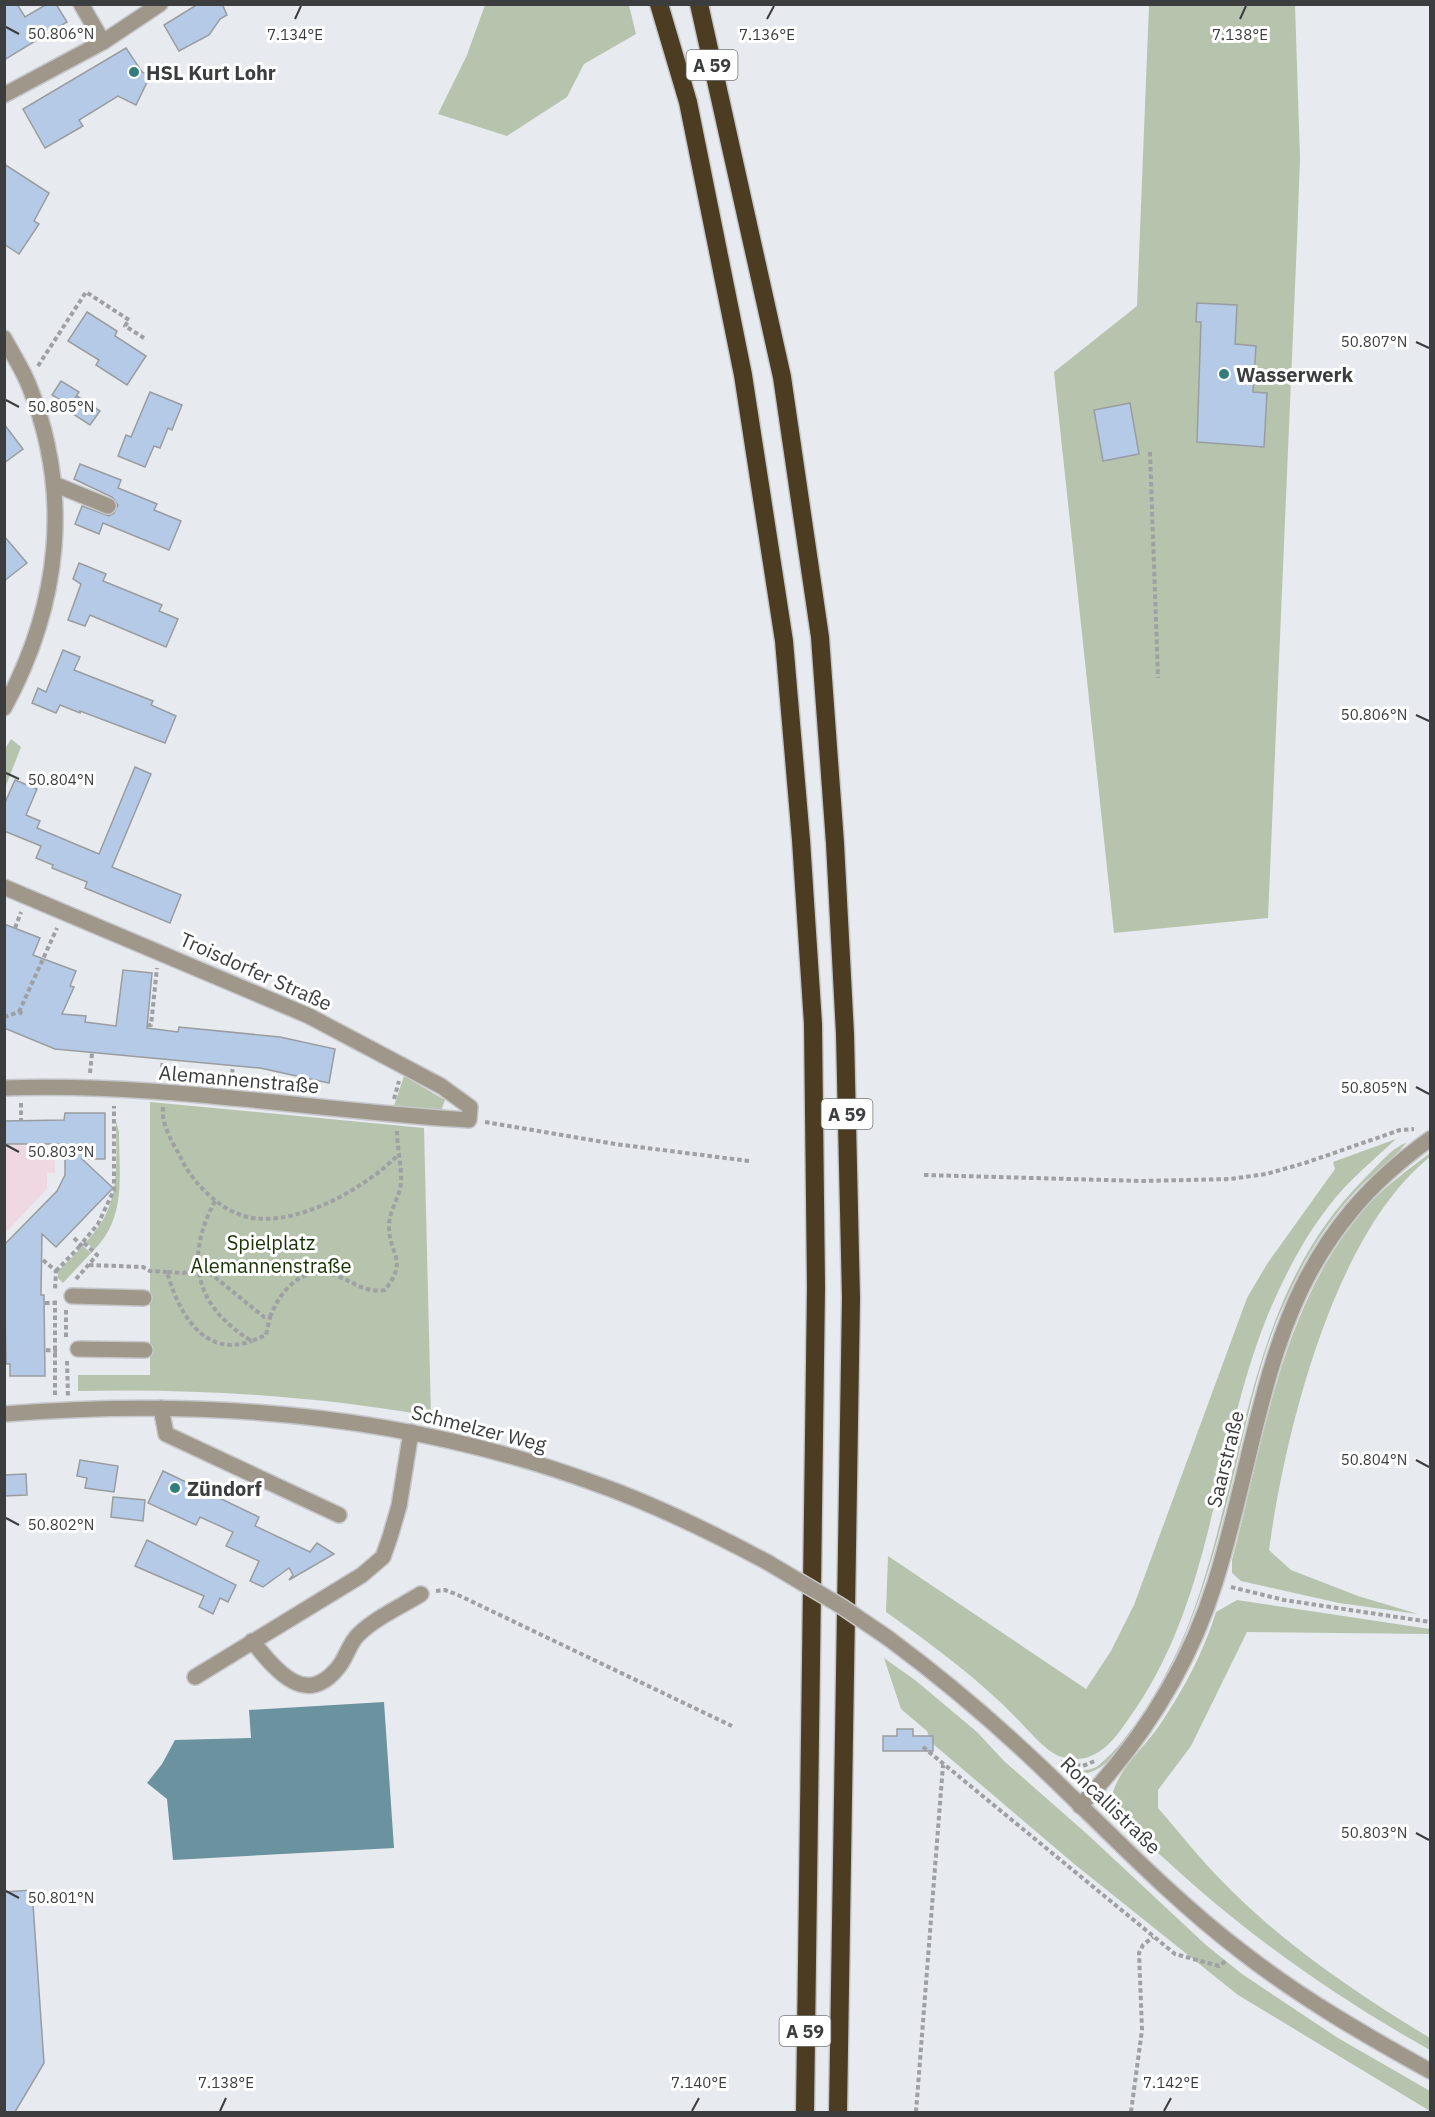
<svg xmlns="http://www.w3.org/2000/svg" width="1435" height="2117" viewBox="0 0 1435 2117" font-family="'IBM Plex Sans',sans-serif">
	<rect width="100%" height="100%" fill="#e7eaee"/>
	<!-- education -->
	<path fill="#f0d8e3" d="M5,1145l49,1 1,27h-8v16l-42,44z"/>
	<!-- green -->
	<g fill="#b6c4ae">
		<path d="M485,5h144l7,29 -52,30 -17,33 -60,39 -69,-22 29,-59z"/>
		<path d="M1149,5h146l5,153 -3,82 -29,678 -154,15 -60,-561 83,-66z"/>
		<path d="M11,739l10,8 -16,41v-39z"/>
		<path d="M404,1076l41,24 -4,11 -47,-5z"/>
		<path d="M150,1102l274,26 7,288c-117,-20 -234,-28 -353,-25v-16h72z"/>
		<path d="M116,1121l3,11c0,43 8,85 -25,118l-8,-8c36,-37 30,-73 30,-121z"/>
		<path d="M1396,1139c-17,16 -36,32 -52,49 -33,36 -56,80 -75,124 -56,135 -53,288 -142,409 -15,22 -32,43 -61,37 -17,-3 -31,-21 -42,-32 -41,-44 -89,-79 -138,-114l2,-56 198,133 25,-38 23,-46 113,-307 20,-34 68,-95 -2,-7z"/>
		<path d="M1406,1143c-13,17 -34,31 -49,47 -31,33 -53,69 -71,110 -24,50 -36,107 -49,161 -23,98 -48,194 -109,276 -13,18 -28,39 -53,37 6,-5 17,-3 24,-9 33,-27 64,-82 81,-120 68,-157 57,-340 185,-467 12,-11 26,-30 41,-35z"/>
		<path d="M1430,1153v4c-96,76 -145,275 -161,393l22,20 67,26 60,18 -79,-11 -98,-22 -9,-8v-13c33,-123 49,-260 138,-357 18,-19 39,-34 60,-50z"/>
		<path d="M83,1246l8,7 -28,30 -5,-5v-7z"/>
		<path d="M1237,1600l193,29v5l-183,-2 -56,114 -33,44v18c21,24 41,50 64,73 61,63 134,112 208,157v12c-95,-53 -183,-115 -264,-190 -17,-15 -40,-31 -52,-51 -3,-10 -2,-17 3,-27 10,-21 31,-39 44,-59 23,-34 43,-72 55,-111z"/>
		<path d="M884,1658l31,22 62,52 27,29 83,73 119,111 36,29 96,64 92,53v20l-192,-116 -165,-132 -141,-120 -5,-12 -26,-22z"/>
	</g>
	<!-- water -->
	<path fill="#6b939f" d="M384,1702l10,146 -221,12 -6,-61 -20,-16 15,-19 13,-24 76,-2 -2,-28z"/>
	<!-- building -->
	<g fill="#b5cae7" stroke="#9a9da0" stroke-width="1.5">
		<path d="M4,4h13l8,13 22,-13h9l11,18 -63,38z"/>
		<path d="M198,4h24l5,11 -7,4 -11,16 -30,16 -15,-26z"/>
		<path d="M126,48l16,24 8,4 -14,29 -18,-9 -39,24 4,6 -38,22 -22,-39z"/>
		<path d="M4,164l45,29 -15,28 5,3 -20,30 -15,-10z"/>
		<path d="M1197,303l40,2 -2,39 21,2 -3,46 14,1 -3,54 -67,-5 4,-120h-5z"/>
		<path d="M87,312l30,19 -2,5 31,20 -19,29 -31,-20 3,-5 -31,-19z"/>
		<path d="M61,381l18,11 -9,14 -18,-11z"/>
		<path d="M150,392l32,13 -10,25 -4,-2 -8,20 -6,-2 -9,21 -27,-11 8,-21 5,2z"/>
		<path d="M77,396l23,15 -10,14 -23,-15z"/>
		<path d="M1130,403l9,51 -36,7 -9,-51z"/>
		<path d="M4,424l19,25 -19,14z"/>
		<path d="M80,464l41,16 -3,8 39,16 -3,6 27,11 -12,29 -66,-27 -4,11 -24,-10 7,-18 27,10 5,-3 4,-8 -6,-8 -38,-18z"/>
		<path d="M4,536l23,27 -23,18z"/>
		<path d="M79,563l27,11 -3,7 59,24 -3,6 19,8 -12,28 -76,-32 -5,11 -17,-6 13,-36 -8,-5z"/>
		<path d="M63,650l17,7 -6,13 79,31 -2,4 25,11 -11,27 -85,-32v2l-20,-8 -4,8 -24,-10 6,-15 8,4z"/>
		<path d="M135,767l16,7 -39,93 69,28 -11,28 -85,-35 2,-6 -35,-14 1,-3 -17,-7 5,-12 -37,-15v-26l11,-25 22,9 -11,26 14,6 -3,7 62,26z"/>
		<path d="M4,924l36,14 -7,17 43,16 -6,15 4,1 -12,27 24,2 -1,6 31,4 7,-56 29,3 -5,55 31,4 1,-5 101,10 55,12 -6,34 -69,-15 -205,-19 -51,-21z"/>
		<path d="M65,1113h40v46h-23l31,29 -57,59 -14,-13 -1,61h3l1,81h-35v-12h-4l-2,-119 53,-54 8,-16v-16l-7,-15h-54v-23l60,-1z"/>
		<path d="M80,1460l38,6 -4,26 -29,-4 2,-10 -10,-2z"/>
		<path d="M163,1471l96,46 -4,9 55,26 7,-9 17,11 -45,26 4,-5 -4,-7 -26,19 -13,-6 9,-20 -33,-15 7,-14 -33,-15 -4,8 -48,-22z"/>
		<path d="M26,1474l1,21 -23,1v-21z"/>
		<path d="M113,1497l32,3 -2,21 -32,-4z"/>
		<path d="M147,1540l89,45 -8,17 -8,-4 -7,16 -14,-7 5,-11 -69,-30z"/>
		<path d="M897,1729h16v7h20v15h-50v-15h14z"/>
		<path d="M32,1890l12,173 -29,49h-11v-220z"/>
	</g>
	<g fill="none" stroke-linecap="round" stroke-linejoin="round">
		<defs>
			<g id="minor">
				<path d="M81,4l22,38"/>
				<path d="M4,95l99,-53 57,-38"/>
				<path d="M4,338c8,15 17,29 24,45 45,110 32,222 -24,325"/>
				<path d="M54,484l54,22"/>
				<path d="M4,887l305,129 132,70 29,21 -1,13c-154,-9 -309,-38 -465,-32"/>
				<path d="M72,1296l72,2"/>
				<path d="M78,1349l67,1"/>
				<path d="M161,1408l5,26 173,81"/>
				<path d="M4,1414c199,-16 402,0 590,69 60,21 117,49 173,79"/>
				<path d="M888,1638c54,40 105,83 153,129 66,63 129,130 201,185 59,46 123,83 188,119"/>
				<path d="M252,1641c21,25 51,67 84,29 10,-10 12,-25 22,-35 17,-17 42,-28 63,-41"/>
				<path d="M195,1677l167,-102 21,-18 7,-20 9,-31 12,-74"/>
				<path d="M1080,1806c62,-65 108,-137 135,-223 55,-176 48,-325 215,-444"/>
			</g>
			<g id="highway">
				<path d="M659,4l29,98 55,273 41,266 17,199 12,184 3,263 -11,825"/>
				<path d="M699,4l83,373 38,260 15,206 10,191 6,264 -13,814"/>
			</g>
		</defs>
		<!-- minor casing -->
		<use href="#minor" stroke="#c5c7cb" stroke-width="18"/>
		<!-- highway casing -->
		<use href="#highway" stroke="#c5c7cb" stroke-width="21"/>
		<!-- path -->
		<g stroke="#9ea0a3" stroke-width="4" stroke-dasharray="4.5 3" stroke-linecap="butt">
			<path d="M38,366l48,-74 43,28 -4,6 19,12"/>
			<path d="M1150,452l8,226"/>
			<path d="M15,928l6,-16"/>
			<path d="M19,1012l38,-84"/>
			<path d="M4,1017l15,-5 6,3"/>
			<path d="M147,1025h4l6,-57"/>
			<path d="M90,1073l2,-20"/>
			<path d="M161,1075l2,-14"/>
			<path d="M231,1081l2,-14"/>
			<path d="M301,1088l2,-11"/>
			<path d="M394,1099l5,-18"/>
			<path d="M21,1103v18"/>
			<path d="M163,1107c-2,18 10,36 18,51 12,26 42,56 72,60 47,7 112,-30 144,-62"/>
			<path d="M485,1122l130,22 134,17"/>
			<path d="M924,1175l218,6 88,-2 36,-5 39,-11 95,-33 14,-1"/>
			<path d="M215,1201c-31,58 -20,106 37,140l14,-6 4,-18h-6l-48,-39 -20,-12 -12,7 -17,-1c11,39 36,87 85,69"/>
			<path d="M74,1238l7,7 2,-3 14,13 -21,24"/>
			<path d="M83,1242l15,-18 16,-34v-84"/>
			<path d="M43,1260l13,11 -1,19"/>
			<path d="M89,1265l54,2 7,4 17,1"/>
			<path d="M56,1271l25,-26"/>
			<path d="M45,1303h11"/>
			<path d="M66,1310v29"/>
			<path d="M270,1317c11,-28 34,-54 67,-41 18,7 29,17 48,14 24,-31 4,-34 4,-64 0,-15 11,-29 12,-44 1,-15 -4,-34 -4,-51"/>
			<path d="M46,1350l11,1"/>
			<path d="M67,1361l1,35"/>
			<path d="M55,1395v-95"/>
			<path d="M1231,1587l53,13 146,22"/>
			<path d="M436,1591l9,-1 11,4 276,132"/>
			<path d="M923,1747l252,207 44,12 7,-5"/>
			<path d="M1061,1762l22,4 14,-6"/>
			<path d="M916,2112l27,-347"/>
			<path d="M1131,2112l11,-82 -3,-77 4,-8 10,-8"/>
		</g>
		<!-- minor -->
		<use href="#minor" stroke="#9f978a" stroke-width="15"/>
		<!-- highway -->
		<use href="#highway" stroke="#4c3c21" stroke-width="18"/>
		<defs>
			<path id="minor-bridge" d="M767,1562l74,44 47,32"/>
		</defs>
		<!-- minor-bridge casing -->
		<use href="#minor-bridge" stroke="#c5c7cb" stroke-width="18" stroke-linecap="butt"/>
		<!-- minor-bridge -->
		<use href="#minor-bridge" stroke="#9f978a" stroke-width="15"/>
	</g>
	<!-- ticks -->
	<path fill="none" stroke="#3c3d3e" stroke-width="2" d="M295,19l6,-13M767,19l7,-13M1240,19l6,-13M6,27l13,7M1416,342l13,6M6,400l13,7M1416,715l13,6M6,773l13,6M1416,1087l13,7M6,1145l13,7M1416,1460l13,7M6,1518l13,7M1416,1833l13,7M6,1891l13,7M220,2111l6,-13M692,2111l7,-13M1164,2111l7,-13"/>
	<!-- markers -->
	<g fill="#327c7c" stroke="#fff" stroke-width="2">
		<circle cx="134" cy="72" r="6"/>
		<circle cx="1224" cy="374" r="6"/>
		<circle cx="175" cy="1488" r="6"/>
	</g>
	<g text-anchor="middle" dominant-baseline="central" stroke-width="6" stroke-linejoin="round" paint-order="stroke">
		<!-- shield labels -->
		<g fill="#fff" stroke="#767778" stroke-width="1.5">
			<rect x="686.5" y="50" width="51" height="30" rx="4.5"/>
			<rect x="821.5" y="1099" width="51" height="30" rx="4.5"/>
			<rect x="779.5" y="2016" width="51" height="30" rx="4.5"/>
		</g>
		<g font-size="18" font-weight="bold" fill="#3c3d3e">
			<text x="712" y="65">A 59</text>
			<text x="847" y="1114">A 59</text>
			<text x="805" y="2031">A 59</text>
		</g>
		<!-- poi labels -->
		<g font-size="20" font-weight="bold" fill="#3c3d3e" stroke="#fff" text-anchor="start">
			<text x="146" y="72">HSL Kurt Lohr</text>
			<text x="1236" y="374">Wasserwerk</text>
			<text x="187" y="1488">Zündorf</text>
		</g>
		<!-- street labels -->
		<g font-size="20" fill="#3c3d3e" stroke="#fff">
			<text transform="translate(256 971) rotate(24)">Troisdorfer Straße</text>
			<text transform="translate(239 1079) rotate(5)">Alemannenstraße</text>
			<text transform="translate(479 1428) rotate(14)">Schmelzer Weg</text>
			<text transform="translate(1225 1459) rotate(-76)">Saarstraße</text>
			<text transform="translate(1111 1805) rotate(44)">Roncallistraße</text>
		</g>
		<!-- park labels -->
		<g font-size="20" fill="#183305" stroke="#fff">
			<text x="271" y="1242">Spielplatz<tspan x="271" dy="23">Alemannenstraße</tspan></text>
		</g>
	</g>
	<g font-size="15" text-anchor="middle" fill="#3c3d3e" stroke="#fff" stroke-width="6" stroke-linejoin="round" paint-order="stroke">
		<text x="61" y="39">50.806°N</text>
		<text x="295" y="40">7.134°E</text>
		<text x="767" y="40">7.136°E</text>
		<text x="1240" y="40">7.138°E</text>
		<text x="1374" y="347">50.807°N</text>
		<text x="61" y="412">50.805°N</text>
		<text x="1374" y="720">50.806°N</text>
		<text x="61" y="785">50.804°N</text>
		<text x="1374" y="1093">50.805°N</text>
		<text x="61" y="1157">50.803°N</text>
		<text x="1374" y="1465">50.804°N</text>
		<text x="61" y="1530">50.802°N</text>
		<text x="1374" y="1838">50.803°N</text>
		<text x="61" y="1903">50.801°N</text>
		<text x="226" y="2088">7.138°E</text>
		<text x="699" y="2088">7.140°E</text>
		<text x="1171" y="2088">7.142°E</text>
	</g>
	<!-- border -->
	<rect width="1435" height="2117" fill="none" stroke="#3c3d3e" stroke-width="12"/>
</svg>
